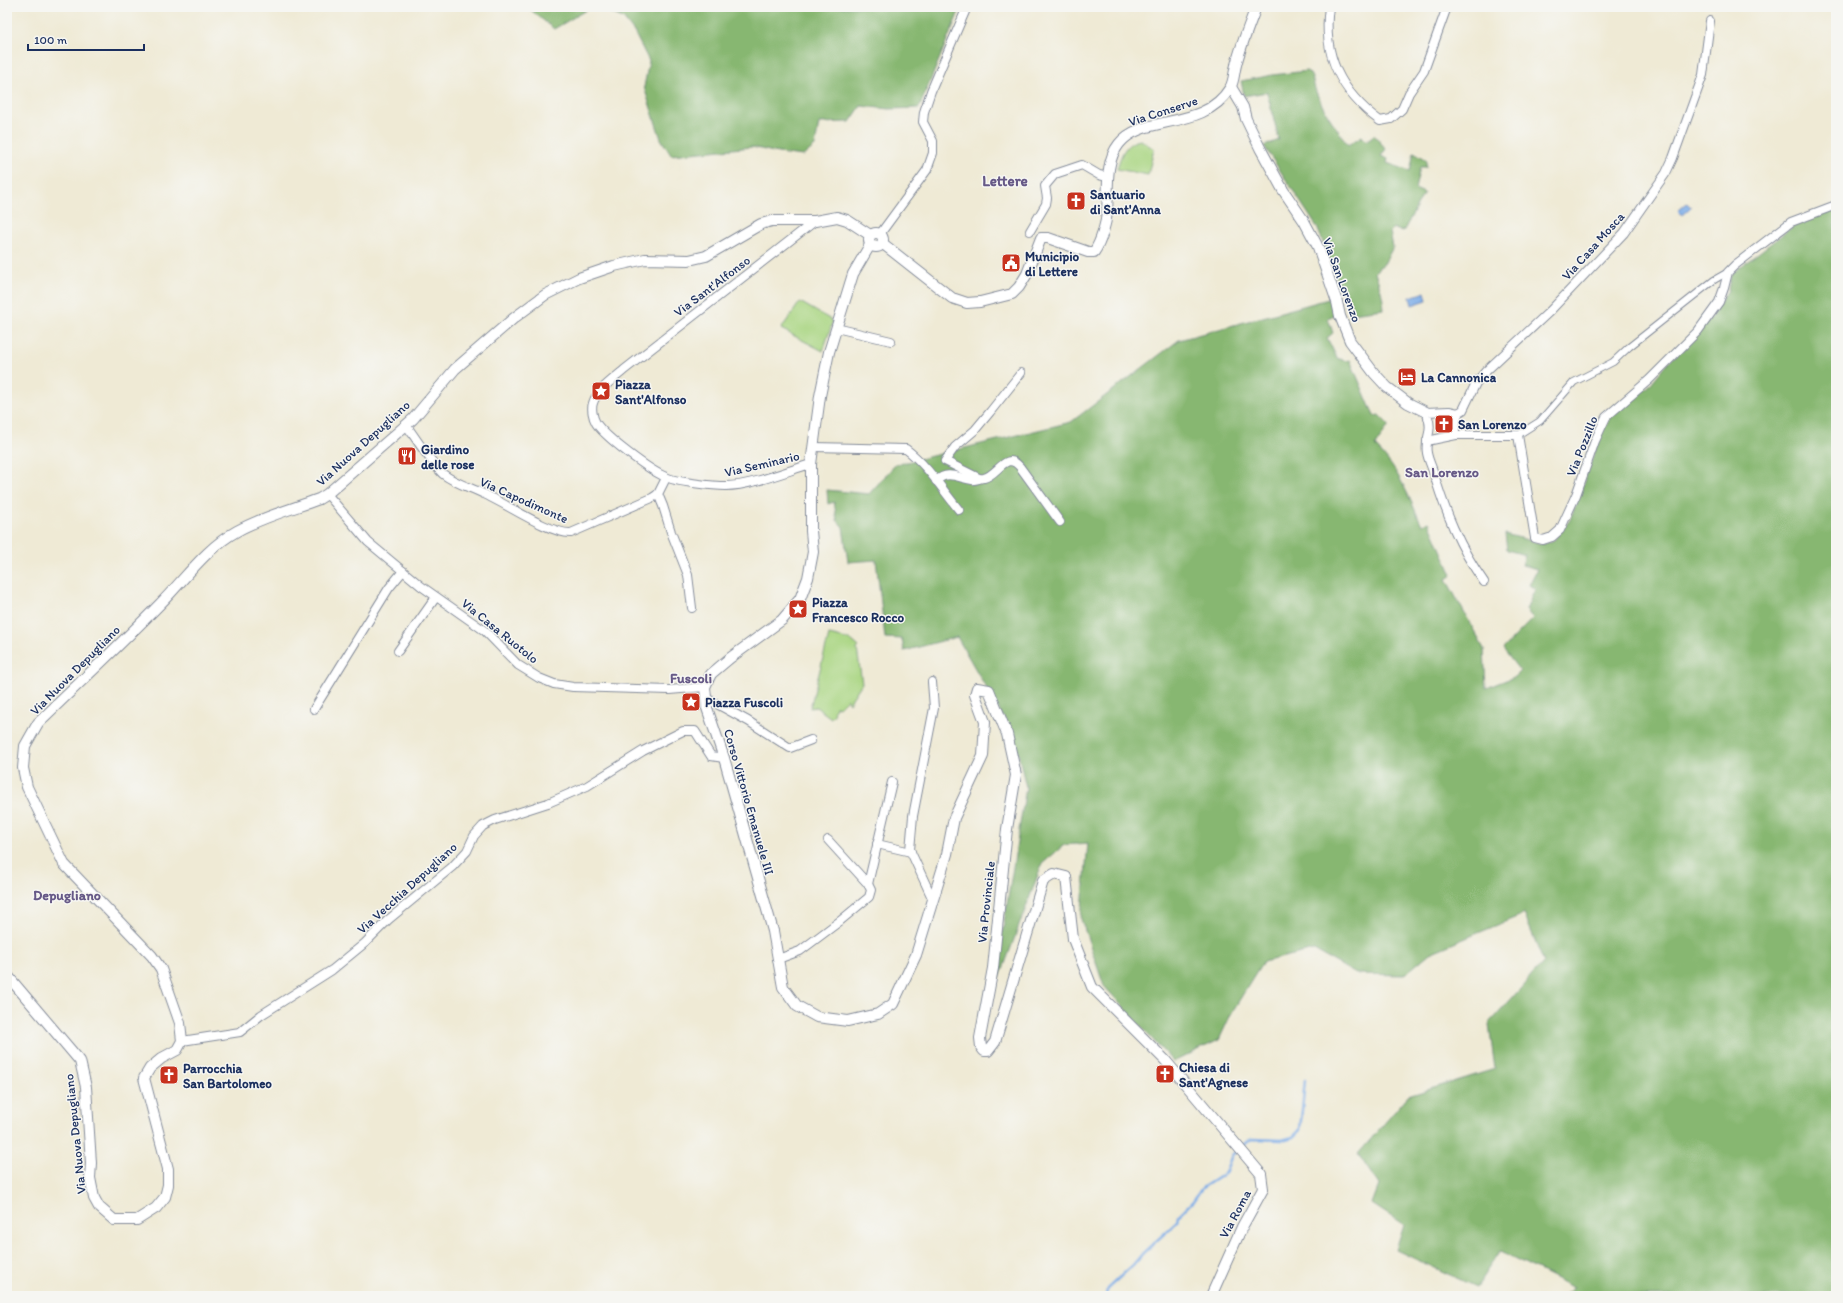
<svg xmlns="http://www.w3.org/2000/svg" width="1843" height="1303" viewBox="0 0 1843 1303" font-family="Itim,sans-serif">
	<rect width="100%" height="100%" fill="#f6f6f2"/>
	<filter id="ink" filterUnits="userSpaceOnUse"><feTurbulence type="fractalNoise" baseFrequency=".025" numOctaves="2"/><feDisplacementMap in="SourceGraphic" scale="8" xChannelSelector="R" yChannelSelector="G"/><feConvolveMatrix kernelMatrix="1 2 1 2 8 2 1 2 1" color-interpolation-filters="sRGB"/></filter>
	<filter id="wash" filterUnits="userSpaceOnUse"><feTurbulence type="fractalNoise" baseFrequency=".012" numOctaves="4" result="noise"/><feDisplacementMap in="SourceGraphic" scale="16" xChannelSelector="R" yChannelSelector="G"/><feGaussianBlur stdDeviation="0.9" result="paint"/><feColorMatrix in="noise" values="0 0 0 0 0 0 0 0 0 0 0 0 0 0 0 0 0 1.4 0 .05"/><feComposite in="paint" operator="in"/></filter>
	<g filter="url(#wash)">
		<rect width="100%" height="100%" fill="#efead5"/>
		<!-- green -->
		<g fill="#aad683" stroke="#628270">
			<path d="M1141,140l13,9 -6,26 -31,-6c4,-14 8,-27 24,-29z"/>
			<path d="M800,302l33,19 -10,30 -42,-22z"/>
			<path d="M829,635l22,5 8,7 -2,2 5,34 -13,20 -2,-4 -8,8 -2,-1 -4,5 2,2 -4,5 -15,-11 -6,1z"/>
		</g>
		<!-- forest -->
		<g fill="#87b771" stroke="#517368">
			<path d="M527,7h64l-37,22z"/>
			<path d="M596,7h365l-42,101 -30,1 -28,-3 -11,16 -31,1 -4,23 -12,10 -25,-3 -26,-6 -81,8 -10,-16 -17,-52 5,-26 -15,-29 -11,-14z"/>
			<path d="M1307,71c7,5 6,15 10,23 7,18 20,34 31,51l14,-9 4,5 8,-6 12,14 -5,7 7,3 -1,4 23,8 4,-19 13,8 -1,7h-6l-5,22 9,4 -21,39 -10,-4 -3,4 3,15 -9,17 -6,4 -3,5c5,12 8,24 9,36l-33,4 -34,-86 -53,-81 15,-6 -12,-48 -23,4 -3,-15 31,-6z"/>
			<path d="M1836,210v1086h-273l11,-8 -74,-37 -24,36 -80,-37 8,-25 -32,-21 7,-19 -21,-31 50,-58 87,-27 -6,-45 55,-62 -20,-48 -94,39 -26,22 -48,-1 -42,-24 -51,12 -31,50 -13,28 -46,22 -69,-76 -23,-67 7,-76 -24,2 -22,19 -42,113 2,-42 24,-148 -12,-51 -57,-99 -53,14 -2,-12 -17,-1 -9,-78 -28,2 -5,-35 -6,-7 -3,-18 -6,2 -1,-14 42,4 26,-29 176,-43 108,-82 153,-42 2,17 -6,3 5,15 -6,5 10,20 8,3 5,-1 24,56 5,-1 10,10 -14,21c25,25 32,48 47,79l7,-3 23,53 -6,4 38,70 2,39 28,-11 6,-6 -17,-22 30,-31 -7,-8 9,-21 -6,-4 8,-16 -15,-4 3,-10 -18,-5 -2,-16 38,10 11,-4 16,-20 30,-83 11,-21 12,-11 25,-18 21,-26 41,-42 18,-29 3,-16 65,-50z"/>
		</g>
		<!-- water -->
		<g fill="#7cace7" stroke="#4c6ea2">
			<path d="M1687,203l4,4 -9,8 -4,-4z"/>
			<path d="M1425,292l2,8 -15,5 -2,-8z"/>
		</g>
		<g fill="none" stroke-linecap="round" stroke-linejoin="round">
			<!-- stream -->
			<g stroke="#7cace7" stroke-width="2.5">
				<path d="M1242,1147l9,-8 31,1 11,-3 7,-7 5,-50"/>
				<path d="M1106,1296l1,-7 25,-23 11,-13 34,-31 1,-6 15,-15 9,-13 23,-15 7,-18 6,-5"/>
			</g>
		</g>
	</g>
	<g filter="url(#ink)">
		<g fill="none" stroke-linecap="round" stroke-linejoin="round">
			<defs>
				<path id="pedestrian" d="M1518,435l22,-14 34,-39 39,-20 16,-15 85,-67 14,-8"/>
				<g id="minor">
					<path d="M1329,7c-7,49 12,85 51,114l11,-2 11,-10 7,-16 15,-22 23,-64"/>
					<path d="M1030,231l16,-27 1,-6 -2,-12 10,-12 27,-9 17,10 9,2"/>
					<path d="M880,234l47,-64 6,-17v-12l-10,-19 1,-10 7,-21 36,-84"/>
					<path d="M836,328l55,13"/>
					<path d="M1458,413l5,-3 13,-27 9,-11 65,-61 74,-78 42,-60 7,-15 30,-83 7,-54"/>
					<path d="M1458,413l-9,-2 -23,1c9,20 -2,25 1,41 1,6 4,12 6,18 12,40 26,76 51,111"/>
					<path d="M406,425c10,13 25,38 37,49 13,10 27,13 41,20 21,9 66,40 87,39l81,-35 6,-4 8,-16"/>
					<path d="M1454,435l4,-22"/>
					<path d="M1427,441l29,-6h62l17,103 8,2 9,-3 8,-7 16,-35 19,-54 11,-24 43,-37 49,-49 21,-29 5,-14 4,-16 7,-7 56,-43 45,-17"/>
					<path d="M813,447l93,2c21,16 36,40 53,61"/>
					<path d="M811,464c-24,7 -61,22 -85,22 -11,0 -51,-4 -60,-9 -16,-6 -61,-40 -70,-54 -3,-5 -5,-14 -3,-20 4,-13 21,-24 31,-33l191,-149"/>
					<path d="M979,478l-34,-17 10,-14 20,-17 15,-18 31,-39"/>
					<path d="M936,481c12,-11 22,-3 36,-1 3,1 8,-2 12,-2 14,-3 22,-28 36,-11l40,55"/>
					<path d="M327,494l41,48 53,44 64,45 33,34 21,13 15,6 19,3 96,3 36,-3"/>
					<path d="M658,494l5,12 8,26 17,43 4,33"/>
					<path d="M398,651l38,-54"/>
					<path d="M932,682l2,26 -21,108 -3,34 23,50"/>
					<path d="M706,698l42,23 42,27 21,-8"/>
					<path d="M314,709l75,-121 14,-17"/>
					<path d="M877,844l34,8"/>
					<path d="M868,884l24,-102"/>
					<path d="M778,959l22,-8 40,-30 29,-24 2,-7 -3,-6 -40,-44"/>
					<path d="M182,1041l58,-9 21,-17 71,-45 33,-27 23,-23 64,-53 15,-16 7,-15 9,-10 12,-6 53,-17 39,-17 56,-35 40,-20h12l16,25 13,2"/>
				</g>
				<g id="tertiary">
					<path d="M1231,87l12,20 3,12 14,29 23,42 21,31 14,26 19,55 3,14 10,25 24,32 13,14 21,16 18,9"/>
					<circle cx="876" cy="240" r="7"/>
					<path d="M882,243l70,55 15,5 13,-1 32,-8 7,-7 8,-13 14,-36h7l40,14h6c7,-10 12,-28 13,-40 2,-22 -3,-49 12,-68 24,-31 84,-12 111,-56 4,-6 4,-16 6,-23 5,-20 13,-39 20,-58"/>
					<path d="M870,245l-17,29 -24,78 -9,44 -9,68v67l2,21 -5,26 -8,21 -18,21 -52,38 -19,16 -6,13 2,21 17,50 49,173 10,56 14,19 20,11 31,4 30,-7 15,-10 23,-49 31,-101 7,-36 29,-62 2,-34 -10,-27 2,-7 12,2 18,44 9,41 -9,54 -14,139 -13,70 1,9 3,4h4l7,-9 48,-161 11,-7 12,3 7,62 19,48 73,73 96,114 2,15 -21,38 -31,69"/>
					<path d="M7,975l73,86 6,26 5,76 -1,15 4,20 5,9 15,13h23l19,-12 9,-11 3,-12v-16l-24,-91 6,-10 12,-10 15,-8 5,-9 -2,-18 -19,-54 -9,-13 -88,-92 -37,-77 -4,-19 2,-22 13,-23c41,-40 83,-79 122,-119 25,-25 46,-56 77,-73 25,-14 55,-22 82,-32l8,-5 86,-75 42,-50 59,-51 31,-23 34,-17 35,-12 31,-7 44,1 17,-4 55,-32 11,-3h43l22,-4 10,3 23,15"/>
				</g>
			</defs>
			<!-- pedestrian casing -->
			<use href="#pedestrian" stroke="#858c9a" stroke-width="8"/>
			<!-- minor casing -->
			<use href="#minor" stroke="#858c9a" stroke-width="10"/>
			<!-- tertiary casing -->
			<use href="#tertiary" stroke="#858c9a" stroke-width="12"/>
			<!-- pedestrian -->
			<use href="#pedestrian" stroke="#fff" stroke-width="6"/>
			<!-- minor -->
			<use href="#minor" stroke="#fff" stroke-width="8"/>
			<!-- tertiary -->
			<use href="#tertiary" stroke="#fff" stroke-width="10"/>
		</g>
	</g>
	<!-- icons -->
	<defs>
		<symbol id="church-square" viewBox="-11 -11 22 22"><rect x="-9" y="-9" width="18" height="18" rx="4" fill="#c8321e" stroke="#f6f6f2"/><path d="M-1.2-6h2.4v3.5h3.3v2.4h-3.3V6h-2.4V-.1h-3.3v-2.4h3.3Z" fill="#fff"/></symbol>
		<symbol id="civic-square" viewBox="-11 -11 22 22"><rect x="-9" y="-9" width="18" height="18" rx="4" fill="#c8321e" stroke="#f6f6f2"/><path d="M-.6-6.5H3V-4.5H.6V-3L4-1V1h2V6H-6V1h2V-1L-.6-3ZM-1.2 2.5V6h2.4V2.5Z" fill="#fff"/></symbol>
		<symbol id="hotel-square" viewBox="-11 -11 22 22"><rect x="-9" y="-9" width="18" height="18" rx="4" fill="#c8321e" stroke="#f6f6f2"/><path d="M-6-4.5h1.5V1H6V5H4.5V3h-9V5H-6ZM-4 0a1.8 1.8 0 1 1 3.6 0ZM.5 0V-2.5h3Q6-2.5 6 0Z" fill="#fff"/></symbol>
		<symbol id="sight-square" viewBox="-11 -11 22 22"><rect x="-9" y="-9" width="18" height="18" rx="4" fill="#c8321e" stroke="#f6f6f2"/><path d="M0-6L1.8-2.2L6-1.7L2.9 1.2L3.7 5.4L0 3.3L-3.7 5.4L-2.9 1.2L-6-1.7L-1.8-2.2Z" fill="#fff"/></symbol>
		<symbol id="restaurant-square" viewBox="-11 -11 22 22"><rect x="-9" y="-9" width="18" height="18" rx="4" fill="#c8321e" stroke="#f6f6f2"/><path d="M-5-6h1v4h1v-4h1v4h1v-4h1v5L-1.5 .5V6h-2V.5L-5-1ZM5-6V6H3V1.5H1.5Q1.5-4 5-6Z" fill="#fff"/></symbol>
	</defs>
	<g fill-rule="evenodd">
		<use href="#church-square" x="1065" y="190" width="22" height="22"/>
		<use href="#civic-square" x="1000" y="252" width="22" height="22"/>
		<use href="#hotel-square" x="1396" y="366" width="22" height="22"/>
		<use href="#sight-square" x="590" y="380" width="22" height="22"/>
		<use href="#church-square" x="1433" y="413" width="22" height="22"/>
		<use href="#restaurant-square" x="396" y="445" width="22" height="22"/>
		<use href="#sight-square" x="787" y="598" width="22" height="22"/>
		<use href="#sight-square" x="680" y="691" width="22" height="22"/>
		<use href="#church-square" x="1154" y="1063" width="22" height="22"/>
		<use href="#church-square" x="158" y="1064" width="22" height="22"/>
	</g>
	<g text-anchor="middle" dominant-baseline="central" stroke-width="3" stroke-linejoin="round" paint-order="stroke">
		<!-- street labels -->
		<g font-size="13" fill="#1b2f5e" stroke="#f6f6f2">
			<text transform="translate(1163 111) rotate(-18)">Via Conserve</text>
			<text transform="translate(1593 246) rotate(-48)">Via Casa Mosca</text>
			<text transform="translate(1342 280) rotate(70)">Via San Lorenzo</text>
			<text transform="translate(712 286) rotate(-37)">Via Sant'Alfonso</text>
			<text transform="translate(363 443) rotate(-42)">Via Nuova Depugliano</text>
			<text transform="translate(1582 446) rotate(-68)">Via Pozzillo</text>
			<text transform="translate(762 464) rotate(-13)">Via Seminario</text>
			<text transform="translate(524 500) rotate(24)">Via Capodimonte</text>
			<text transform="translate(500 631) rotate(39)">Via Casa Ruotolo</text>
			<text transform="translate(75 670) rotate(-45)">Via Nuova Depugliano</text>
			<text transform="translate(749 802) rotate(74)">Corso Vittorio Emanuele III</text>
			<text transform="translate(407 888) rotate(-42)">Via Vecchia Depugliano</text>
			<text transform="translate(986 902) rotate(-84)">Via Provinciale</text>
			<text transform="translate(75 1134) rotate(-96)">Via Nuova Depugliano</text>
			<text transform="translate(1235 1214) rotate(-62)">Via Roma</text>
		</g>
		<!-- poi labels -->
		<g font-size="13" font-weight="bold" fill="#1b2f5e" stroke="#f6f6f2" text-anchor="start">
			<text x="1090" y="194">Santuario<tspan x="1090" dy="15">di Sant'Anna</tspan></text>
			<text x="1025" y="256">Municipio<tspan x="1025" dy="15">di Lettere</tspan></text>
			<text x="1421" y="377">La Cannonica</text>
			<text x="615" y="384">Piazza<tspan x="615" dy="15">Sant'Alfonso</tspan></text>
			<text x="1458" y="424">San Lorenzo</text>
			<text x="421" y="449">Giardino<tspan x="421" dy="15">delle rose</tspan></text>
			<text x="812" y="602">Piazza<tspan x="812" dy="15">Francesco Rocco</tspan></text>
			<text x="705" y="702">Piazza Fuscoli</text>
			<text x="1179" y="1067">Chiesa di<tspan x="1179" dy="15">Sant'Agnese</tspan></text>
			<text x="183" y="1068">Parrocchia<tspan x="183" dy="15">San Bartolomeo</tspan></text>
		</g>
		<!-- neighbourhood labels -->
		<g font-size="14" font-weight="bold" fill="#665987" stroke="#f6f6f2">
			<text x="1442" y="472">San Lorenzo</text>
			<text x="691" y="678">Fuscoli</text>
			<text x="67" y="895">Depugliano</text>
		</g>
		<!-- quarter labels -->
		<g font-size="15" font-weight="bold" fill="#665987" stroke="#f6f6f2">
			<text x="1005" y="181">Lettere</text>
		</g>
	</g>
	<!-- margin -->
	<rect width="1843" height="1303" fill="none" stroke="#f6f6f2" stroke-width="24"/>
	<!-- scale -->
	<path d="M28 44v6h116v-6" fill="none" stroke="#1b2f5e" stroke-width="2"/>
	<text x="34" y="44" font-size="12" fill="#1b2f5e" stroke="#f6f6f2" stroke-width="3" paint-order="stroke">100 m</text>
</svg>
